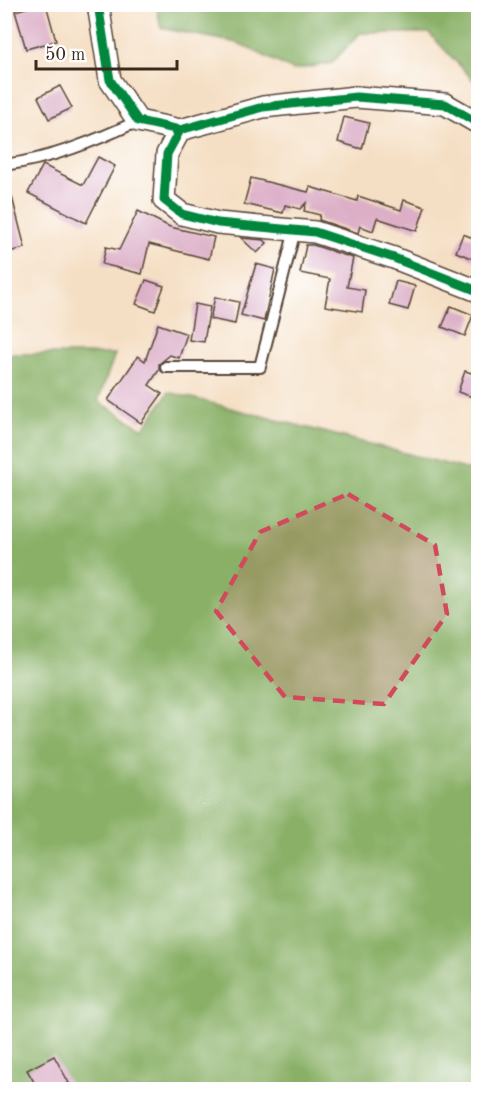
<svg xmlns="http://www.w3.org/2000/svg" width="483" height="1094" viewBox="0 0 483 1094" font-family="'Old Standard TT',serif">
	<rect width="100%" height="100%" fill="#fff"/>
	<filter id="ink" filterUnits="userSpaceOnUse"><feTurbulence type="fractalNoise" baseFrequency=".0167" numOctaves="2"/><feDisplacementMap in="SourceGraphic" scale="12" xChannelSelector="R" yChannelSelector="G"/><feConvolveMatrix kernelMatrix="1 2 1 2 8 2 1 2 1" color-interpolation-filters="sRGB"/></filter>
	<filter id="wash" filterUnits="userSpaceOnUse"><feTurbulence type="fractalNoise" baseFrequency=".008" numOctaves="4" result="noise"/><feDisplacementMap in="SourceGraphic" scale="24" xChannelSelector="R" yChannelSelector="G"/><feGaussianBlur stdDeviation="1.35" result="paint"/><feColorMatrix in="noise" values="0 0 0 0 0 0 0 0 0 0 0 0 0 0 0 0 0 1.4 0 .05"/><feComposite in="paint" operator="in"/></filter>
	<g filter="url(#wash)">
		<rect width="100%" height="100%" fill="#f5dfc4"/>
		<!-- forest -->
		<g fill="#89b066" stroke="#626d42" stroke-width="1.5">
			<path d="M156,5h322v80l-49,-52h-69l-28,30 -39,7 -55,-27 -77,-15z"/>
			<path d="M5,354h110l-17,47 45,28 26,-37 309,80v617l-473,1z"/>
		</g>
		<g id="blocks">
			<!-- building -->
			<g fill="#dcafc7">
				<path d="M41,4h5l10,37 -30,8 -11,-38z"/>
				<path d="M60,86l12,22 -23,11 -11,-22z"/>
				<path d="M344,117l25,6 -7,26 -24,-7z"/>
				<path d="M98,157l17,9 -29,57 -58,-30 15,-28 40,20z"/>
				<path d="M251,178l57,14 2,-5 47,14 1,-5 43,14 3,-10 21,7 -8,24 -40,-13 -4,13 -13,-5 -2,7 -39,-13 1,-5 -16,-4 2,-8 -6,6 -15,-4 -2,8 -39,-9z"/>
				<path d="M10,189l15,59 -21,5v-63z"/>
				<path d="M138,211l32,16 44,10 -5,22 -60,-15 -7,30 -40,-10 4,-17 13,3z"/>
				<path d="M463,234l15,6v21l-22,-9z"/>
				<path d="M241,238l23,2 3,3 -10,10z"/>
				<path d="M306,245h7l40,13 -6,29 18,3 -3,22 -37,-6 5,-27 -30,-6z"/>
				<path d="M256,264l19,5 -11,52 -23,-6z"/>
				<path d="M146,280l18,6 -9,25 -19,-7z"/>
				<path d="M396,281l19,5 -7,24 -19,-5z"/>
				<path d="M215,297l24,5 -4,22 -25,-5z"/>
				<path d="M195,304l15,3 -6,35 -15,-2z"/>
				<path d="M451,306l22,9 -8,21 -23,-9z"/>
				<path d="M158,324l29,10 -8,24 -9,-3 -11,9v6l-10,15 13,9 -21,29 -33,-23 30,-44 7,5z"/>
				<path d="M465,371l13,4v24l-20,-7z"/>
				<path d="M54,1056l15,27 -13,6h-18l-11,-19z"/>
			</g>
		</g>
	</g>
	<g filter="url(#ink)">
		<use href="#blocks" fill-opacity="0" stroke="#574537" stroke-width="1.5"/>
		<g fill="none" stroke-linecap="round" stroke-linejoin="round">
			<defs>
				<g id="service">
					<path d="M4,165c47,-6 91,-24 134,-44"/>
					<path d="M166,367h94l35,-137"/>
				</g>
				<g id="minor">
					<path d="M98,4l12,76 28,41 42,9 83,-23 93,-10 89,7 33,19"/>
					<path d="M180,130l-13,24 -3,46 18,14 36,9 97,9 79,26 84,33"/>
				</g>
			</defs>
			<!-- service casing -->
			<use href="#service" stroke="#574537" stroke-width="14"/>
			<!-- minor casing -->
			<use href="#minor" stroke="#574537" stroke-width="24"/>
			<!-- service -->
			<use href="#service" stroke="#fff" stroke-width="10"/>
			<!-- minor -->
			<use href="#minor" stroke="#fff" stroke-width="21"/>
			<defs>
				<g id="cycleway">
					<path d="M98,4l12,76 28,41 42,9 83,-23 93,-10 89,7 33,19"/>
					<path d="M180,130l-13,24 -3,46 18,14 36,9 97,9 79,26 84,33"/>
				</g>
			</defs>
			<!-- cycleway casing -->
			<use href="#cycleway" stroke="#fff" stroke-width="13"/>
			<!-- cycleway -->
			<use href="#cycleway" stroke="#00873e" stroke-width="9"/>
		</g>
	</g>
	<!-- marked area -->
	<path fill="#d1495b" fill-opacity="0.2" stroke="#d1495b" stroke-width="4.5" stroke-dasharray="12 8" stroke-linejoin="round" d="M348,494l87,51 12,69 -63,90 -99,-7 -69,-86 44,-79z"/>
	<!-- margin -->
	<rect width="483" height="1094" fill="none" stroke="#fff" stroke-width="24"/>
	<!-- scale -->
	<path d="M36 60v9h141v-9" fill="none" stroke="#3b2a1e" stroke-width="3"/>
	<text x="45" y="60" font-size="18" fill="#3b2a1e" stroke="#ffffff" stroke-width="4.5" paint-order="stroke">50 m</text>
</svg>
